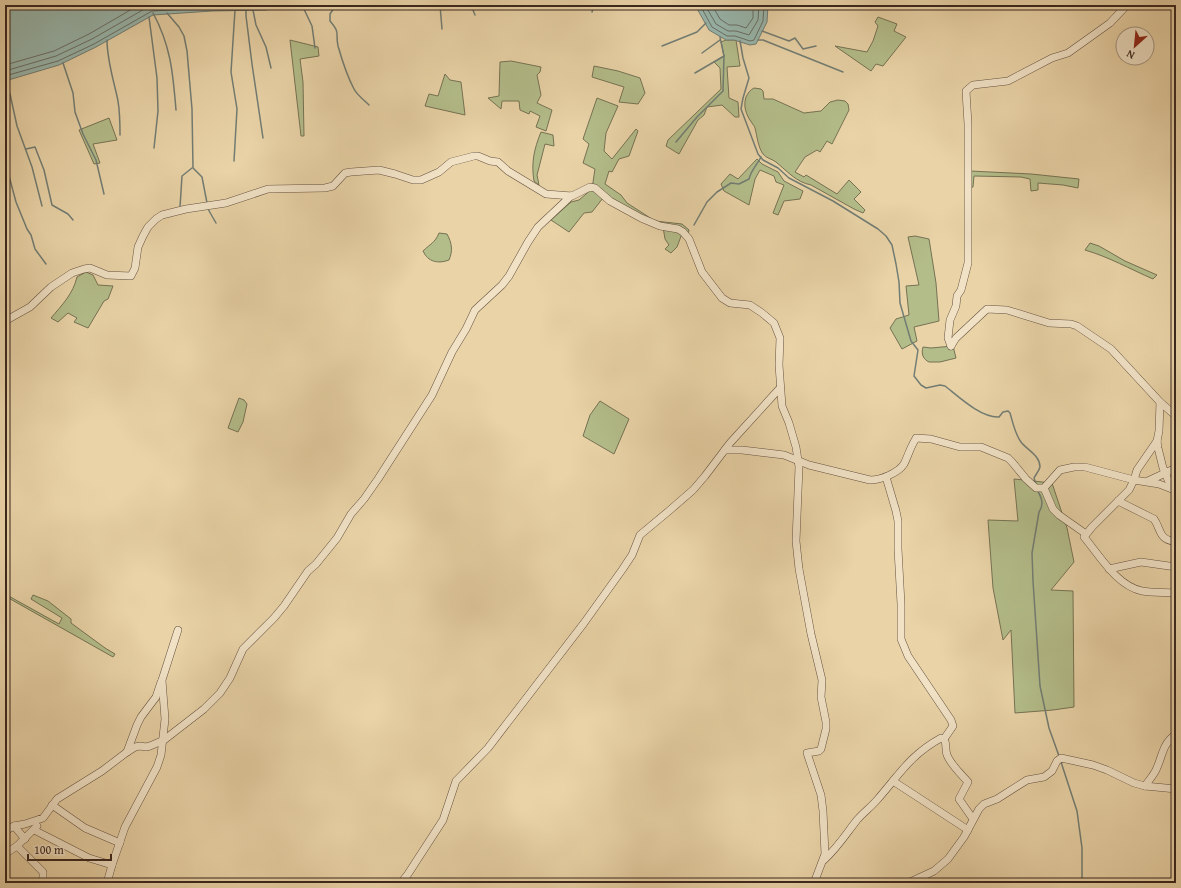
<svg xmlns="http://www.w3.org/2000/svg" width="1181" height="888" viewBox="0 0 1181 888" font-family="'Gentium Book Plus',serif">
	<rect width="100%" height="100%" fill="#e9d3a7"/>
	<filter id="stains"><feTurbulence type="fractalNoise" baseFrequency=".005" numOctaves="4"/><feColorMatrix values="0 0 0 0 .2 0 0 0 0 .09 0 0 0 0 .02 0 0 0 .5 -.17"/></filter>
	<radialGradient id="worn" r=".72"><stop offset=".6" stop-color="#630" stop-opacity="0"/><stop offset="1" stop-color="#630" stop-opacity=".3"/></radialGradient>
	<!-- green -->
	<g fill="#b3bd8a" stroke="#767254">
		<path d="M878,17l19,7 -3,7 12,6 -23,29 -7,-2 -5,7 -36,-25 32,6 6,-11 5,-15 -3,-4z"/>
		<path d="M290,40l28,7 1,9 -19,3 3,23 1,54h-3z"/>
		<path d="M726,40h10l4,26 -13,1 2,31 9,4 1,15h-4l-13,-12 -15,2 -3,8 -6,5 -19,34 -13,-8 2,-6 53,-51 -1,-21 -6,-6 10,-6 -3,-14z"/>
		<path d="M511,61l30,6 -1,5 -3,3 4,20 -4,8 15,7 -6,21 -10,-4 4,-11 -10,-5 -1,3 -9,-4 -1,-9h-17l-1,8 -13,-11 11,-2 1,-34z"/>
		<path d="M594,66l24,5 22,7 5,15 -7,11 -19,-2 5,-15 -32,-10z"/>
		<path d="M445,74l5,6 11,2 4,33 -40,-9 4,-12 9,2z"/>
		<path d="M754,88l7,1 2,2 1,8h9l31,14 17,-2 9,-9 8,-2 7,1 3,3 1,6 -17,34 -5,-3 -7,11 -3,-2 -12,7 -10,15 9,5 2,-2 31,19 12,-14 12,12 -7,7 11,11 -2,3 -9,-4 -43,-24c-15,-3 -24,-14 -35,-23 -4,-3 -10,-4 -13,-8 -5,-7 -6,-18 -8,-26 -1,-3 -2,-3 -3,-5 -6,-8 -9,-17 -6,-26 2,-4 4,-7 8,-9z"/>
		<path d="M597,98l21,8 -12,27 -2,18 8,8 24,-30 2,2 -9,25 -10,3 -7,13 -3,-1 -4,13 16,11 6,8 28,18 27,3 7,6 -1,5 -5,-4 -6,16 -6,6 -6,-4 4,-4 -4,-6 -2,-12 -60,-29 -11,14 -8,1 -15,19 -18,-12 20,-18 8,-2 13,-11 3,-20 -12,-6 6,-19 -6,-5z"/>
		<path d="M109,118l8,22 -24,4 7,19 -6,1 -15,-34z"/>
		<path d="M541,132l12,3 1,11 -9,-2 -8,31 2,10 -5,-4c-3,-18 0,-32 7,-49z"/>
		<path d="M757,159l5,5 16,8 6,9 19,10 -3,8 -16,2 -6,14 -5,-2 11,-28 -8,-3 -2,-6 -14,-6 -5,9 -6,26 -25,-14 -3,-7 9,-10 8,5z"/>
		<path d="M970,171l61,3 48,5 -1,9 -15,-3 -25,-2v7l-7,1 -1,-12 -9,-2 -47,-1 -1,11 -3,1z"/>
		<path d="M439,233l8,1c5,9 6,17 2,26 -11,4 -21,2 -26,-9 7,-7 12,-8 16,-18z"/>
		<path d="M915,236l14,3 7,44 3,38 -25,6 3,14 -15,8 -12,-21 6,-9 13,-4 -3,-29 13,-1 -11,-48z"/>
		<path d="M1090,243l9,3 26,15 32,14 -4,4c-23,-10 -44,-22 -68,-29z"/>
		<path d="M86,272l7,3 5,10 15,1 -5,13 -4,2 -16,27 -14,-6 3,-4 -9,-5 -10,9 -7,-4c11,-13 22,-24 26,-41z"/>
		<path d="M953,346l3,12 -16,4h-11c-6,-3 -8,-8 -6,-15l8,1z"/>
		<path d="M239,398l5,2 3,4 -4,18 -5,10 -10,-4z"/>
		<path d="M600,401l29,18 -15,35 -31,-18 7,-21z"/>
		<path d="M1014,479l38,4 15,45 7,34 -23,28 22,1 1,116 -21,3 -38,3 -4,-83 -8,10 -10,-52 -5,-68 30,1z"/>
		<path d="M5,594l54,30 3,-6 -31,-19 2,-4 15,6 23,18v4l34,25 10,6 -2,3 -108,-61z"/>
	</g>
	<!-- water -->
	<g fill="#98b7ad" stroke="#727d74">
		<path d="M5,5h285l-24,5 -54,1 -59,4 -57,32 -37,18 -54,16z"/>
		<path d="M695,5h73l-1,17 -11,22 -6,1 -16,-5h-8l-17,-10z"/>
	</g>
	<g fill="none" stroke-linecap="round" stroke-linejoin="round">
		<!-- shore -->
		<g stroke="#696f66" stroke-width="1">
			<path d="M700,5l12,22 15,9h8l15,5 4,-1 9,-19 1,-16"/>
			<path d="M705,5l11,19 12,7h8l13,4 9,-15 1,-15"/>
			<path d="M712,5l8,14 9,6h8l9,3 7,-10v-13"/>
			<path d="M5,65l49,-14 35,-17 50,-29"/>
			<path d="M5,71l51,-15 36,-17 56,-32 14,-2"/>
			<path d="M5,76l53,-15 36,-17 58,-33 118,-6"/>
		</g>
		<!-- stream -->
		<g stroke="#727d74" stroke-width="1.5">
			<path d="M246,5v11l6,48 11,74"/>
			<path d="M302,5l10,21 3,22"/>
			<path d="M311,5v1"/>
			<path d="M336,5l-6,9v7c11,13 5,11 8,25 4,14 9,30 16,43 3,6 10,11 15,16"/>
			<path d="M440,5l2,24"/>
			<path d="M471,5l4,10"/>
			<path d="M766,7l18,2"/>
			<path d="M253,10l3,15 10,22 5,21"/>
			<path d="M592,12l2,-7"/>
			<path d="M153,13c18,33 20,61 23,97"/>
			<path d="M167,13l12,14 5,9 3,15 5,58 1,59 9,9 5,26"/>
			<path d="M149,17l8,61 1,33 -4,37"/>
			<path d="M762,31l27,10 6,-3 8,11 13,-3"/>
			<path d="M107,40c0,21 7,41 11,61 2,12 2,23 2,34"/>
			<path d="M758,40h5l80,32"/>
			<path d="M740,41l3,17 6,20 -6,20 -2,11 17,45 5,6 15,8 11,10 44,23 45,28 8,7 6,9 4,19 3,18 1,21 11,38 7,9 -4,26 7,9 5,3 14,-3 5,1c14,11 36,32 54,31l4,-5 5,-1 2,2c3,10 5,21 11,29 6,8 19,13 19,25 -1,4 -4,7 -6,11l2,6"/>
			<path d="M662,46l35,-14 9,-9"/>
			<path d="M702,53l18,-13"/>
			<path d="M63,63l10,30 2,19 8,22 13,26 8,34"/>
			<path d="M695,73l29,-17"/>
			<path d="M5,83l5,11 7,32 15,41 10,39"/>
			<path d="M676,142l21,-25 26,-26 1,-35 -4,-19"/>
			<path d="M26,149l9,-2 9,23 8,35 16,9 5,6"/>
			<path d="M5,161l11,41 11,27 4,6 4,14 11,15"/>
			<path d="M234,161l3,-52 -6,-37 4,-62"/>
			<path d="M180,207l2,-31 10,-8"/>
			<path d="M208,209l8,14"/>
			<path d="M694,225l13,-23 10,-10 14,-9 8,1 10,-5c2,-9 8,-14 12,-22"/>
			<path d="M1037,490c5,8 7,14 2,22l-7,41 1,28 7,105 9,42 10,28"/>
			<path d="M1061,762l16,49 5,37v35"/>
		</g>
		<defs>
			<g id="minor">
				<path d="M5,321l25,-14 21,-20 21,-14 12,-4 6,-1 17,7 24,1 4,-8 3,-21 5,-11 5,-9 8,-8 6,-4 24,-6 40,-6 42,-14 57,-1 8,-2 12,-13 6,-1 28,-2 16,4 18,6h8l18,-8 12,-10 23,-6h4l12,5 8,1 10,9 38,23 26,2 18,-9 5,1 15,13 31,17 19,8 18,3 5,3 6,7 13,33 20,26 8,5 20,2 12,8 12,10 6,15 -1,27 3,41 7,17 7,24 3,20 -3,74 3,28 12,65 11,46 -1,17 5,25v7l-5,20 -2,2 -12,2 14,42 2,16 2,43 -11,29"/>
				<path d="M951,346l-3,-8 2,-18 6,-14 1,-10 4,-6 7,-27v-139l-2,-33 7,-6 35,-4 44,-23 16,-5 42,-30 17,-18"/>
				<path d="M951,346l5,-8 31,-29 20,1 42,13 22,1 6,2 34,23 49,53 -1,29 -2,10 1,7 5,20 9,21"/>
				<path d="M1160,402l16,14"/>
				<path d="M1157,441l-20,29 -3,10 -5,10 -37,37 -8,10c16,19 33,49 58,54 11,2 23,1 34,2"/>
				<path d="M725,450h17l42,5 25,10 61,15c11,0 28,-7 34,-16 4,-8 6,-16 11,-24l1,-2 15,1 29,8h21l27,11 4,4 14,17 10,9h8l16,-18 14,-3h11l49,13 25,4 13,5 4,3"/>
				<path d="M886,477l10,34 2,10v28l3,55v35l7,17 43,64 2,6 -9,13"/>
				<path d="M1148,481l28,-13"/>
				<path d="M1044,488l9,21 6,6 27,19"/>
				<path d="M1118,501l36,18c8,12 4,20 22,23"/>
				<path d="M1109,569l32,-7 35,5"/>
				<path d="M944,739c3,5 1,11 3,16 4,10 14,19 21,27l-9,17 14,20"/>
				<path d="M127,752l10,-27 4,-8 15,-20 5,-15"/>
				<path d="M893,781l75,49"/>
				<path d="M1145,786c4,-6 8,-10 11,-16 7,-15 6,-26 20,-36"/>
				<path d="M52,805l33,23 35,15"/>
				<path d="M14,826l11,13"/>
				<path d="M34,830l55,28 23,7"/>
				<path d="M5,831l9,-5 11,-2 18,-6 14,-19 45,-28 25,-19 8,-5 5,-1 6,1 4,-1 14,-6 40,-31 16,-16 10,-15 13,-29 31,-31 10,-12 24,-35 8,-7 21,-26 14,-24 13,-15 14,-20 54,-84 20,-43 14,-23 9,-19 27,-25 7,-9 19,-34 10,-15 33,-31"/>
				<path d="M17,846l26,26v7l-4,4"/>
				<path d="M5,854l12,-8 20,-20"/>
				<path d="M824,860c14,-13 22,-26 33,-40 6,-7 14,-13 20,-20 22,-25 33,-45 64,-62l3,1"/>
				<path d="M107,883l5,-18 13,-38 32,-60 4,-12 4,-36 -3,-39 16,-50"/>
				<path d="M401,883l7,-9 35,-54 13,-39 32,-33 96,-125 38,-53 10,-15 8,-20 30,-25 23,-20 12,-14 25,-33 50,-55"/>
				<path d="M908,883l26,-12 14,-12 16,-22 15,-28 5,-5 13,-5 30,-19 17,-3 8,-6 5,-10 4,-3 32,7 14,5 27,13 11,3 31,3"/>
			</g>
		</defs>
		<!-- minor casing -->
		<use href="#minor" stroke="#665240" stroke-width="8"/>
		<!-- minor -->
		<use href="#minor" stroke="#f1e2c6" stroke-width="7"/>
	</g>
	<!-- margin -->
	<rect width="1181" height="888" fill="none" stroke="#e9d3a7" stroke-width="20"/>
	<rect x="6" y="6" width="1169" height="876" fill="none" stroke="#3a271e" stroke-width="2"/>
	<rect x="10" y="10" width="1161" height="868" fill="none" stroke="#3a271e"/>
	<!-- north arrow -->
	<g transform="translate(1135 46) rotate(207)"><circle r="19" fill="#f1e2c6" stroke="#a89783"/>
	<path d="M0-3L7 15L0 10L-7 15Z" fill="#8f2418"/>
	<text y="-6" font-size="11" font-weight="bold" text-anchor="middle" fill="#3a271e">N</text>
	</g>
	<!-- scale -->
	<path d="M28 854v6h83v-6" fill="none" stroke="#3a271e" stroke-width="2"/>
	<text x="34" y="854" font-size="12" fill="#3a271e" stroke="#f1e2c6" stroke-width="3" paint-order="stroke">100 m</text>
	<rect width="100%" height="100%" filter="url(#stains)"/>
	<rect width="100%" height="100%" fill="url(#worn)"/>
</svg>
